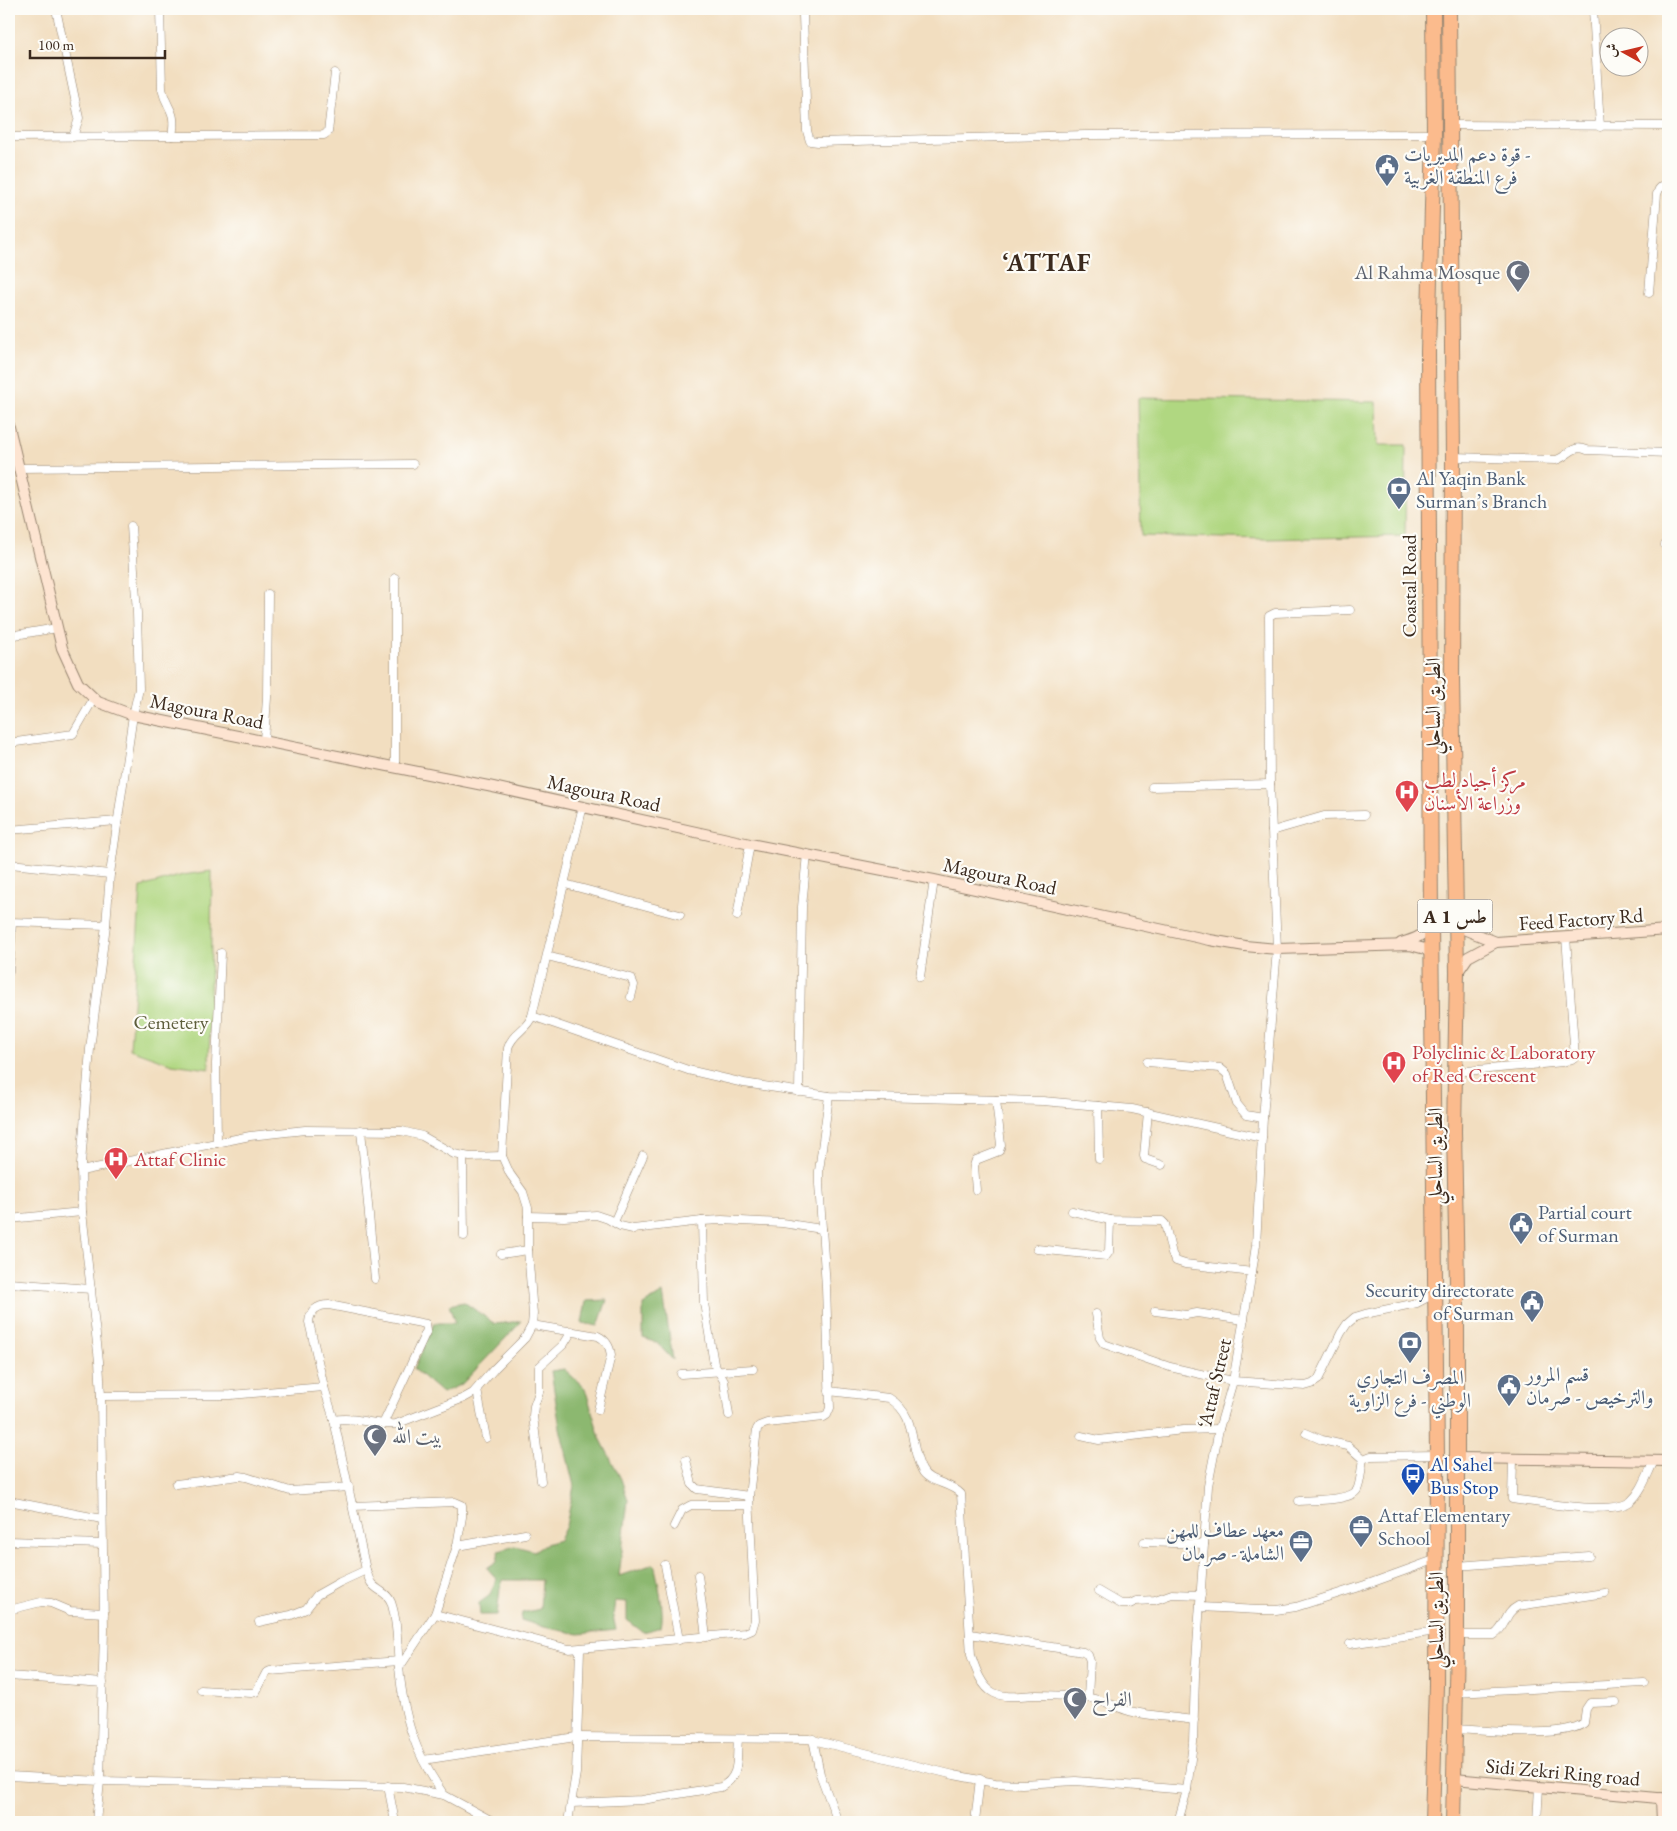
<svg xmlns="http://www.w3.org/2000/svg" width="1677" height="1831" viewBox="0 0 1677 1831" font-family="'EB Garamond',Amiri,serif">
	<rect width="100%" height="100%" fill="#fdfcf7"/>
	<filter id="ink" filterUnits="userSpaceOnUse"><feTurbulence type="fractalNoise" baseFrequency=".02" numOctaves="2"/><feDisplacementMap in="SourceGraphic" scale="10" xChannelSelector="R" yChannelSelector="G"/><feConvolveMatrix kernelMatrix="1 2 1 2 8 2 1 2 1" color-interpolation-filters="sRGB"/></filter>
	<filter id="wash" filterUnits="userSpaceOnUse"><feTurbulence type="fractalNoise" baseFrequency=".0096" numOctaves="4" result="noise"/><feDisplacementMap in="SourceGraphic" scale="20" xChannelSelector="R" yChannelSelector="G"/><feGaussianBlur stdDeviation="1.12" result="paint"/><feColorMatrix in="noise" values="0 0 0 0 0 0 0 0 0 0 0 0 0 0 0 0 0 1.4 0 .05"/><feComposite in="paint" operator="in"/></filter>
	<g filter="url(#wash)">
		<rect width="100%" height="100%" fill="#f2dec0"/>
		<!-- green -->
		<g fill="#b0d781" stroke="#768050">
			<path d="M1138,398l239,4 1,43h28l-1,91 -139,3 -125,-3z"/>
			<path d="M212,871l-3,198 -37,-5 -42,-15 11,-162 42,-12z"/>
		</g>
		<!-- forest -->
		<g fill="#8cb86f" stroke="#647146">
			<path d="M663,1293l10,67 -16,-17 -14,-5v-33z"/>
			<path d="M607,1300l-9,26 -16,-3 4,-22z"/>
			<path d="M464,1302l31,22 27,-3 -60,63 -20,9 -28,-24 20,-46h21l-6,-18z"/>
			<path d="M564,1369l21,19 15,50 21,41 7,21 -9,76 35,-12c4,16 11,48 7,63l-18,5 -16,-12v-18l-12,-1 -2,15 3,14 -37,4 -35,-7 -23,-7 1,-7 18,-4 2,-29h-39l-3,9 -3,26h-17l-1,-12 10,-7 8,-17 -10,-11 10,-7 2,-10 16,-5 19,5 9,-6 16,-5 7,-14 8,-40 -14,-58 -9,-57z"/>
		</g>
	</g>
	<g filter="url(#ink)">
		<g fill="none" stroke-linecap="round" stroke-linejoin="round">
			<defs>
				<g id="street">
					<path d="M56,9l23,109 -6,19"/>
					<path d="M160,9l2,80c5,22 15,20 10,47"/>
					<path d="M801,9l2,6 4,116 3,10 8,1 267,-7 349,-1"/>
					<path d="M1593,9l7,118"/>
					<path d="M1450,125l218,1"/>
					<path d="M9,137l315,-2 4,-3 7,-59"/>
					<path d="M1649,293l8,-99 2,-5 3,-3 6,1"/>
					<path d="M1453,457l103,3c14,-4 15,-16 31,-10l81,3"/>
					<path d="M19,468l394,-4"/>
					<path d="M131,526l6,87 2,76 -6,26 -23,159 -4,51 -16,124 -9,115 1,48 17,149 2,35 3,234 -4,151 303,6 41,8 50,27"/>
					<path d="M1665,545h3"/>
					<path d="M395,578v189"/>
					<path d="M9,636l48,-8"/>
					<path d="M264,740l3,-42 1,-104"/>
					<path d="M9,743l64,-9 21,-36"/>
					<path d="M1152,787l118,-3"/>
					<path d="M9,830l108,-9"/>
					<path d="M1272,831l52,-15 40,-1"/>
					<path d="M10,864l100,10"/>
					<path d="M565,884l115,31"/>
					<path d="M737,916l13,-72"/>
					<path d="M9,922l97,3"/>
					<path d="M547,956l84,22 3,7 -3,12"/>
					<path d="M9,971l3,-49"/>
					<path d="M920,977l14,-97"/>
					<path d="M532,1016l156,54 56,13 85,13 214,5 89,8 130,29"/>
					<path d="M1147,1062l73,6 7,6 10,30 9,11 17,3"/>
					<path d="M1456,1072l107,-10 12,-4 -9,-121"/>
					<path d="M799,1092l3,-185 5,-53"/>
					<path d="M1098,1106l1,53"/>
					<path d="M1148,1112l-4,44 1,3 17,6"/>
					<path d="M361,1130l14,149"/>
					<path d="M217,1143l-1,-79 5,-111"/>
					<path d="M463,1156l1,80"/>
					<path d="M81,1171l169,-35 55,-6 97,1 20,5 32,18 16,3 32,-1"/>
					<path d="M976,1190l-2,-24 2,-6 23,-9 2,-6 -5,-45"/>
					<path d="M1072,1211l38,9 52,1 3,3 7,30 4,7 9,3 67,8"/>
					<path d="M528,1216l36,1 32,-2 12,4 12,7 13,3 69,-8 20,-1 60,3 40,6"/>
					<path d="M9,1219l73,-7"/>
					<path d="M702,1221l2,82 10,61 10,17 5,34"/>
					<path d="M614,1222l29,-66"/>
					<path d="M1037,1249l69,7 3,-4 1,-32"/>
					<path d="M501,1254l27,-4"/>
					<path d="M9,1283l82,6"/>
					<path d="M1155,1311l31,4 11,-2 47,7"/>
					<path d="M1096,1314l4,24 4,6 66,23 26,6 37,8 72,5 7,-2 6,-4 23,-47 6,-9 8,-7 10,-3 52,-11 19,-10 21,-8"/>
					<path d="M532,1325l66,11c8,4 12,10 13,19l-13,55"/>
					<path d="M681,1374l72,-5"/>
					<path d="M477,1390l9,48"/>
					<path d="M829,1391l60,7c30,19 19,47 33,72 6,13 29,12 39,24l10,161c4,12 10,32 23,38 13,6 28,2 42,2 17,0 36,1 53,3 15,2 27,9 40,13 21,5 44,6 65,9"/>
					<path d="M101,1396l130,-1 93,-8"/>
					<path d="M334,1420c21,-4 41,6 62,4l68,-26 9,-5 22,-25 30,-30 7,-13 1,-11 -5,-64v-42l-5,-16 -13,-18 -8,-18 6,-108c4,-15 19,-18 24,-32l51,-210"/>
					<path d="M383,1424l44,-94 -1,-6 -97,-19c-12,0 -19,6 -20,17l15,65 10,33 32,150c2,5 3,11 6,14 6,7 16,9 19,18 7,20 6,44 8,65 5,52 15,85 45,128"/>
					<path d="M1306,1433l16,7 26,6 15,13"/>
					<path d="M1081,1436l18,4 84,-10 36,-1"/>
					<path d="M1513,1459l-1,40c24,3 102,17 119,2 11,-10 16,-26 23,-40"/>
					<path d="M686,1460l6,24 5,5 52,7"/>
					<path d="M541,1481l-8,-65 1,-10 5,-14v-25l25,-23 8,-13"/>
					<path d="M176,1484l64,-8 6,1 44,14 59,-4"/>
					<path d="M9,1501l93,18"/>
					<path d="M1299,1501c13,-1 51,0 58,-11 4,-8 4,-22 6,-31l8,-3 66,-1"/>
					<path d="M353,1506l102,-4 7,3v12l-5,29 -22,68 -36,54"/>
					<path d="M674,1526l8,-16 9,-5h58"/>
					<path d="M9,1541l93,3"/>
					<path d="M1144,1542l60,2"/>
					<path d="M457,1546l68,-12"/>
					<path d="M665,1565l14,75"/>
					<path d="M1457,1566l132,-10"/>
					<path d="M698,1575l8,62"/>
					<path d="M1099,1591l22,13h9l6,-3 19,-1 17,-6 29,1"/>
					<path d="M1200,1607l59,3h17l20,-3 69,-22 72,-26"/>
					<path d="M9,1610l32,-8 10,1 19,8 34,2"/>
					<path d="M435,1614l134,35 176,-16 7,-3 3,-10 -6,-124 8,-67 2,-3 8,-3 57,-6 3,-2 3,-7 -4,-121 -7,-103v-13l10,-75"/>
					<path d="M259,1622l32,-7 15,-6 11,-14 23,-13 26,-12"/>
					<path d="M970,1634l113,18 5,3 2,6 -2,36"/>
					<path d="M1457,1635h37c12,-7 10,-22 24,-29l87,-13"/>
					<path d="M1350,1644l86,-13"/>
					<path d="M9,1676l94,7"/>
					<path d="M201,1690l50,3 5,-1 10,-19 4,-2 129,-10"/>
					<path d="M1456,1693l188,-10"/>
					<path d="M1455,1729c29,1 107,10 129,-6l2,-14 4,-6 26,-1"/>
					<path d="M813,1739l7,35 18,48"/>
					<path d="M423,1760l153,-23 233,2 145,36 41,8 27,1 54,-3 111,9"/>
					<path d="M9,1776l91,5 -4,41"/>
					<path d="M388,1786l7,36"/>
					<path d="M572,1803l70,-3 79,-13c20,-11 15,-28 17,-48"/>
					<path d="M568,1822l8,-49 4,-124"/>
					<path d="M975,1822l5,-43"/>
					<path d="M1178,1822l9,-32 6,-47 2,-67 13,-190 11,-57 14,-48 19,-109 4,-27 7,-127 14,-169 -7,-165 -1,-168 6,-3 75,-3"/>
					<path d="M1537,1822l2,-35"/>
				</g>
				<g id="secondary">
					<path d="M9,427l53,221 16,35 20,19 35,13 360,72 257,57 184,36 276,60 35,6 32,3 133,-4 15,4 6,5"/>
					<path d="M1457,918l3,7 6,5 30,12 172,-12"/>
					<path d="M1401,943c14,-4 24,-7 30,-21"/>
					<path d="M1457,973l11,-16 28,-15"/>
					<path d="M1457,1458l211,3"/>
					<path d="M1455,1779l213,20"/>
					<path d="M1661,1798l1,24"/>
				</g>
				<g id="highway">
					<path d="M1449,9l4,448 -1,222 5,294 -3,158 3,154v357l-4,180"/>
					<path d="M1432,1822l4,-137 1,-230 -6,-533 -3,-570 6,-218 -1,-125"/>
				</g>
			</defs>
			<!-- street casing -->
			<use href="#street" stroke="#96846f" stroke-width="9"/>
			<!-- secondary casing -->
			<use href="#secondary" stroke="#96846f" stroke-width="12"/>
			<!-- highway casing -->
			<use href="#highway" stroke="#96846f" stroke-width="16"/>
			<!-- street -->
			<use href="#street" stroke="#fff" stroke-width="8"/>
			<!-- secondary -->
			<use href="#secondary" stroke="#fde4d1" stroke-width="10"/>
			<!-- highway -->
			<use href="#highway" stroke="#fbbb8d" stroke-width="14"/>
		</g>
	</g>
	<!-- icons -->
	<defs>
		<symbol id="civic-pin" viewBox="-11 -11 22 30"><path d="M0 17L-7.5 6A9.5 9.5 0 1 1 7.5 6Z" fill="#5c6f8a" stroke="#fdfcf7"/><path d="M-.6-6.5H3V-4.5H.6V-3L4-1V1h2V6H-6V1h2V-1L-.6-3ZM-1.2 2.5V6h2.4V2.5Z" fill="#fff"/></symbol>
		<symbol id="mosque-pin" viewBox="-11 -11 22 30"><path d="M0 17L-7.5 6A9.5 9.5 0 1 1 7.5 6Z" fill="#6b7280" stroke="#fdfcf7"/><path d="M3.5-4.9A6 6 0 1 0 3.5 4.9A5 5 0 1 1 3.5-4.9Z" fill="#fff"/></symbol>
		<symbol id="bank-pin" viewBox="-11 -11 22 30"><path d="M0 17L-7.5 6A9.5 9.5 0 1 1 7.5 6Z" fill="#5c6f8a" stroke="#fdfcf7"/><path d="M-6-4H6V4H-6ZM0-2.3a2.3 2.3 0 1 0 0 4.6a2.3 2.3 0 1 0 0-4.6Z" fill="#fff"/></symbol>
		<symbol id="hospital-pin" viewBox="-11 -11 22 30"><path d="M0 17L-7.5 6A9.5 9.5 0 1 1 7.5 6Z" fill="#e0444e" stroke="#fdfcf7"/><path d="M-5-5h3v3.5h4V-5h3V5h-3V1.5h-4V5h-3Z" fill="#fff"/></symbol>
		<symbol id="bus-pin" viewBox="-11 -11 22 30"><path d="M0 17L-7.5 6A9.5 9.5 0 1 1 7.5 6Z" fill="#1a4fb4" stroke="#fdfcf7"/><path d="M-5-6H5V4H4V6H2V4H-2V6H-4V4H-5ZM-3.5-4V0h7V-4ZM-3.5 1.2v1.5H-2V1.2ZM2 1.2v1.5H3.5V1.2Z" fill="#fff"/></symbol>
		<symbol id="office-pin" viewBox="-11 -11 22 30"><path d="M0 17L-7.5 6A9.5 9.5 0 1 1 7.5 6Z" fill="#5c6f8a" stroke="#fdfcf7"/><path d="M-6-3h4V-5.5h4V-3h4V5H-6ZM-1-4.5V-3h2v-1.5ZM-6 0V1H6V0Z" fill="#fff"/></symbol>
	</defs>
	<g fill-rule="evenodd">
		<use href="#civic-pin" x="1373" y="152" width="28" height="38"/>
		<use href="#mosque-pin" x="1504" y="258" width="28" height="38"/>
		<use href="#bank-pin" x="1385" y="475" width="28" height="38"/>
		<use href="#hospital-pin" x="1393" y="778" width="28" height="38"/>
		<use href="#hospital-pin" x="1380" y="1049" width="28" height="38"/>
		<use href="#hospital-pin" x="102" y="1145" width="28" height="38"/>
		<use href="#civic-pin" x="1507" y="1210" width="28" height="38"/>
		<use href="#civic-pin" x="1518" y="1288" width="28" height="38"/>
		<use href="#bank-pin" x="1396" y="1329" width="28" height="38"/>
		<use href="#civic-pin" x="1495" y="1372" width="28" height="38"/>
		<use href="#mosque-pin" x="361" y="1422" width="28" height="38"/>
		<use href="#bus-pin" x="1399" y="1461" width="28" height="38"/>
		<use href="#office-pin" x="1347" y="1513" width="28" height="38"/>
		<use href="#office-pin" x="1287" y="1528" width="28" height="38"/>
		<use href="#mosque-pin" x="1061" y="1685" width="28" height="38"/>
	</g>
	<g text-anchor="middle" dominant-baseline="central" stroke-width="4.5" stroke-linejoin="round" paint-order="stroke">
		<!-- shield labels -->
		<rect fill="#fdfcf7" stroke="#75695f" stroke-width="1" x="1417.5" y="899.5" width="75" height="33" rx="4"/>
		<g font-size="19" font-weight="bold" fill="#3b2a1e">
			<text x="1455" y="916">A 1 طس</text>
		</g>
		<!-- service labels -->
		<g font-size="20" fill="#4e5e75" stroke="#fdfcf7" text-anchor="start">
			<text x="1404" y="154">قوة دعم المديريات -<tspan x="1404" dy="23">فرع المنطقة الغربية</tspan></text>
			<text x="1416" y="478">Al Yaqin Bank<tspan x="1416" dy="23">Surman’s Branch</tspan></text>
			<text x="1538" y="1212">Partial court<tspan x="1538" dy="23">of Surman</tspan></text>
			<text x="1514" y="1290" text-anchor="end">Security directorate<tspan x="1514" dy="23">of Surman</tspan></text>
			<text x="1526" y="1374">قسم المرور<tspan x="1526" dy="23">والترخيص - صرمان</tspan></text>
			<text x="1410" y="1377" text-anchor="middle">المصرف التجاري<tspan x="1410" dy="23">الوطني - فرع الزاوية</tspan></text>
			<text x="1378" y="1515">Attaf Elementary<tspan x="1378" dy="23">School</tspan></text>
			<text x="1284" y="1530" text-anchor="end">معهد عطاف للمهن<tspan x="1284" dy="23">الشاملة - صرمان</tspan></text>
		</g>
		<!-- worship labels -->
		<g font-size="20" fill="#5b616d" stroke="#fdfcf7" text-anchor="start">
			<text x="1500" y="272" text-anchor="end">Al Rahma Mosque</text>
			<text x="392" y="1436">بيت الله</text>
			<text x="1092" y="1699">الفراح</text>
		</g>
		<!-- street labels -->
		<g font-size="20" fill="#3b2a1e" stroke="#fdfcf7">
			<text transform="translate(1409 586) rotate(-90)">Coastal Road</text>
			<text transform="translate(1433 706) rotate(-90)">الطريق الساحلي</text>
			<text transform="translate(207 711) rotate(11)">Magoura Road</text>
			<text transform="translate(604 793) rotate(12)">Magoura Road</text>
			<text transform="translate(1000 876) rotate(12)">Magoura Road</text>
			<text transform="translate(1581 919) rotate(-4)">Feed Factory Rd</text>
			<text transform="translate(1435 1156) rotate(-90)">الطريق الساحلي</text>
			<text transform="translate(1214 1383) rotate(-77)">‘Attaf Street</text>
			<text transform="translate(1436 1620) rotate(-90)">الطريق الساحلي</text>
			<text transform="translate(1563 1772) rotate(5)">Sidi Zekri Ring road</text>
		</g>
		<!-- health labels -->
		<g font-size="20" fill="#be3a42" stroke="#fdfcf7" text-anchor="start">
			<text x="1424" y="780">مركز أجياد لطب<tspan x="1424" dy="23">وزراعة الأسنان</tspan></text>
			<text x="1412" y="1052">Polyclinic &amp; Laboratory<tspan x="1412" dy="23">of Red Crescent</tspan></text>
			<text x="134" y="1159">Attaf Clinic</text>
		</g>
		<!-- park labels -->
		<g font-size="20" fill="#5e5e3c" stroke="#fdfcf7">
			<text x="171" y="1022">Cemetery</text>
		</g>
		<!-- transit labels -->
		<g font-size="20" fill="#164399" stroke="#fdfcf7" text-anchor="start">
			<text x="1430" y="1464">Al Sahel<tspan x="1430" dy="23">Bus Stop</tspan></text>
		</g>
		<!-- district labels -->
		<g font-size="25" font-weight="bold" letter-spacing="1" fill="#3b2a1e" stroke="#fdfcf7">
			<text x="1047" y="262">‘ATTAF</text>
		</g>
	</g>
	<!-- margin -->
	<rect width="1677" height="1831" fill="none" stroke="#fdfcf7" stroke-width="30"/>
	<!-- north arrow -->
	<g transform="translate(1624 52) rotate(278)"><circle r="24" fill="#fdfcf7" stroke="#afa8a0"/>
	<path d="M0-4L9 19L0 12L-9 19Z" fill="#c8321e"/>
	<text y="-8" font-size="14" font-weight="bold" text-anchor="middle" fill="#3b2a1e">ش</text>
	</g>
	<!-- scale -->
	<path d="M30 50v8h135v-8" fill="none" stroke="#3b2a1e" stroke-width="2.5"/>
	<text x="38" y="50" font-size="15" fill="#3b2a1e" stroke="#fdfcf7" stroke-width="4" paint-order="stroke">100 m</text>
</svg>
